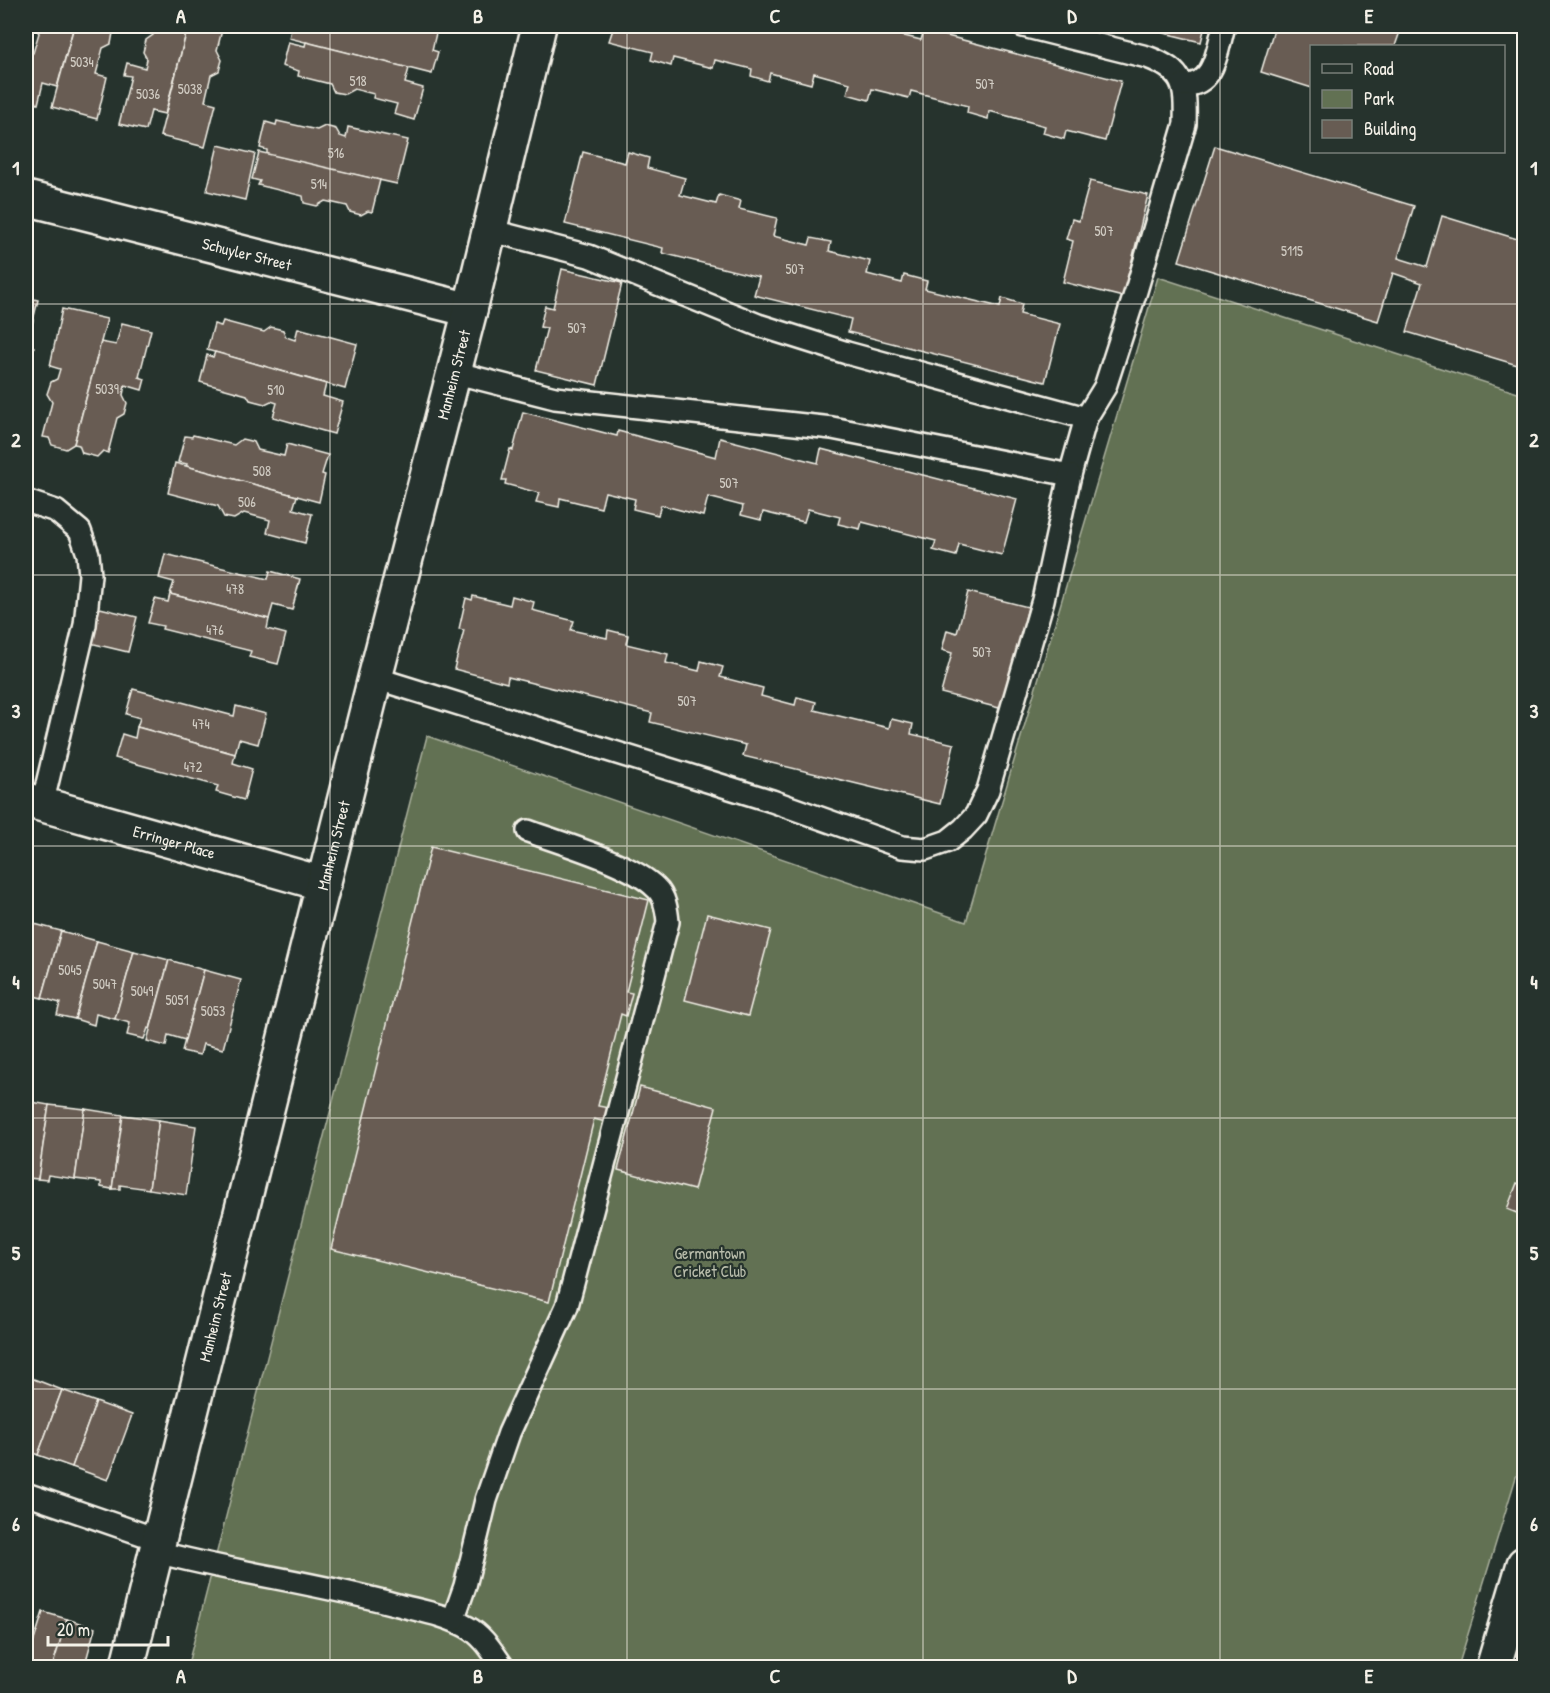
<svg xmlns="http://www.w3.org/2000/svg" width="1550" height="1693" viewBox="0 0 1550 1693" font-family="'Patrick Hand',sans-serif">
	<rect width="100%" height="100%" fill="#26332d"/>
	<filter id="ink" filterUnits="userSpaceOnUse"><feTurbulence type="fractalNoise" baseFrequency=".0167" numOctaves="2"/><feDisplacementMap in="SourceGraphic" scale="12" xChannelSelector="R" yChannelSelector="G"/><feConvolveMatrix kernelMatrix="1 2 1 2 8 2 1 2 1" color-interpolation-filters="sRGB"/></filter>
	<g filter="url(#ink)">
		<!-- green -->
		<path fill="#627153" stroke="#abb19e" stroke-width="1.5" d="M1158,277l366,118v1056l-66,216 -1271,1 240,-932 539,186z"/>
		<!-- building -->
		<g fill="#675c53" stroke="#f4f1e8" stroke-width="1.5">
			<path d="M34,26h40l-17,61 -14,-4 -5,21 -12,-3v-45l7,-3 6,-20z"/>
			<path d="M74,26h35l4,7 -2,11 -8,4 -7,26 11,3 -10,42 -45,-12z"/>
			<path d="M156,26h32l-23,88 -14,-3 -5,19 -27,-6 12,-48 -7,-1 3,-12 18,5 2,-9 -4,-7 3,-12 7,-5z"/>
			<path d="M188,26h35l-6,24 5,10 -3,11 -8,4 -6,26 11,3 -11,43 -45,-11z"/>
			<path d="M292,26h132l13,3 -5,21 6,2 -6,22 -143,-36z"/>
			<path d="M614,26h250l57,14 3,-10 197,51 -16,60 -39,-10 -2,8 -21,-6 2,-7 -56,-15 -1,8 -21,-6 1,-7 -57,-15 -2,7 -37,-9 -3,11 -22,-6 3,-11 -36,-10 -3,11 -41,-11 -2,8 -17,-5 1,-7 -37,-9 -2,8 -40,-10 -2,8 -20,-6 2,-8 -44,-11z"/>
			<path d="M1136,26h69l-4,16z"/>
			<path d="M1275,26h127l-7,20h-83v42l-51,-16z"/>
			<path d="M288,42l17,4 1,-4 103,26 -4,15 18,5 -9,32 -20,-6 3,-10 -24,-6 1,-4 -20,-5 -9,5 -11,-2 -4,-8 -32,-8 1,-5 -17,-5z"/>
			<path d="M277,121l40,9 8,-4 11,3 4,7 6,2 2,-11 60,13 -11,44 -130,-29v-5l-7,-2 6,-26 10,3z"/>
			<path d="M218,145l37,9 -10,46 -38,-9z"/>
			<path d="M1215,146l199,60 -16,52 29,9 15,-51 82,25v126l-117,-35 15,-49 -29,-10 -15,48 -199,-60z"/>
			<path d="M259,152l121,28 -8,32 -4,-1 -7,4 -11,-3 -3,-6 -22,-5 -8,5 -13,-3 -1,-7 -45,-11 2,-4 -8,-2z"/>
			<path d="M583,152l42,11 3,-11 21,6 -2,10 38,10 -5,17 36,9 3,-9 22,6 -2,8 38,9 -4,18 36,9 2,-7 20,4 -2,9 41,10 -3,13 35,9 2,-8 23,6 -2,8 75,18 2,-9 20,6 -2,10 40,10 -15,58 -197,-50 3,-13 -97,-24 5,-18 -97,-24 1,-5 -98,-24z"/>
			<path d="M1090,181l58,14 -25,102 -60,-15 10,-41 -7,-2 6,-20 7,2z"/>
			<path d="M562,269l60,14 -25,102 -61,-15 11,-42 -7,-1 5,-21 8,2z"/>
			<path d="M26,297l12,3 -11,45 7,2 -4,13 -4,-1z"/>
			<path d="M62,309l45,10 -33,125 -8,5 -14,-4 -3,-7 -6,-1 9,-35 -5,-8 4,-12 6,-3 3,-10 -10,-3z"/>
			<path d="M223,321l41,11 7,-5 12,3 3,7 9,3 3,-12 59,16 -12,45 -138,-39 7,-26 7,2z"/>
			<path d="M122,323l29,7 -12,47 6,2 -3,11 -17,-5 -2,10 4,8 -3,11 -7,4 -9,35 -5,-2 -6,6 -15,-4 -3,-8 -5,-1 27,-102 15,3z"/>
			<path d="M215,352l111,32 -3,12 20,6 -9,32 -61,-17 4,-14 -6,-2 -6,3 -15,-4 -3,-5 -47,-13 7,-27 6,2z"/>
			<path d="M523,412l94,24 1,-5 98,26 4,-19 98,25 3,-14 196,50 -15,56 -43,-11 -3,12 -23,-6 3,-9 -74,-19 -2,7 -22,-5 2,-7 -32,-8 -4,13 -41,-10 -2,8 -20,-5 2,-9 -35,-9 -5,19 -42,-11 -3,10 -25,-6 2,-10 -30,-7 -4,16 -41,-10 -1,9 -23,-5 3,-9 -34,-9 1,-4h-4l8,-31 3,1z"/>
			<path d="M193,435l41,10 8,-6 12,3 4,8 26,6 3,-12 41,11 -6,19 3,1 -6,27 -133,-36 1,-2 -9,-2 7,-26 7,1z"/>
			<path d="M175,463l122,33 -4,13 19,5 -7,29 -38,-10 3,-13 -26,-7 -10,6 -10,-2 -6,-11 -50,-13z"/>
			<path d="M165,554l103,25 2,-8 30,8 -8,31 -19,-5 -4,14 -99,-25 4,-12 -15,-4z"/>
			<path d="M968,592l60,15 -25,102 -62,-16 11,-40 -10,-3 5,-20 10,3z"/>
			<path d="M170,594l99,25 -2,10 19,5 -8,30 -29,-7 2,-6 -89,-22 1,-3 -15,-3 7,-24 13,3z"/>
			<path d="M473,596l37,9 2,-9 22,6 -2,8 42,11 -3,9 36,8 1,-8 20,5 -2,9 42,10 -2,9 33,8 2,-10 22,6 -3,10 43,11 -2,8 34,9 2,-8 19,5 -2,8 75,18 2,-9 22,5 -2,10 43,10 -14,60 -197,-48 3,-11 -96,-23 2,-9 -144,-36 -1,6 -53,-14 10,-39 -5,-1 7,-31 6,2z"/>
			<path d="M100,608l37,9 -9,35 -38,-9z"/>
			<path d="M133,689l101,27 2,-10 30,8 -8,30 -19,-5 -4,15 -98,-27 3,-9 -14,-4z"/>
			<path d="M137,727l98,27 -2,9 19,6 -8,31 -28,-8 2,-6 -103,-28 7,-24 13,4z"/>
			<path d="M431,847l218,53 -23,92 6,1 -6,23 -5,-2 -23,92 11,2 -3,14 -12,-3 -45,183 -218,-53z"/>
			<path d="M707,914l64,16 -23,86 -63,-16z"/>
			<path d="M27,922l34,9 -19,67 -16,-4z"/>
			<path d="M61,931l36,10 -22,78 -18,-4 3,-12 -18,-5z"/>
			<path d="M97,941l37,10 -19,68 -19,-5 -2,11 -19,-6z"/>
			<path d="M134,951l35,9 -19,69 -2,-1 -4,11 -17,-4 3,-12 -15,-4z"/>
			<path d="M169,960l35,10 -19,70 -17,-5 -2,11 -19,-5z"/>
			<path d="M204,970l37,10 -18,69 -20,-5 -3,11 -18,-4z"/>
			<path d="M640,1087l76,20 -22,83 -76,-20z"/>
			<path d="M26,1101l23,4 -11,74 -10,-1v-6h-2z"/>
			<path d="M49,1105l36,4 -10,70 -27,-4 -1,5 -9,-1z"/>
			<path d="M85,1109l38,6 -11,74 -11,-2v-5l-26,-3z"/>
			<path d="M123,1115l36,5 -10,69 -29,-4v4h-8z"/>
			<path d="M159,1120l37,6 -10,69 -37,-6z"/>
			<path d="M1517,1183l7,3v30l-17,-7z"/>
			<path d="M26,1376l36,14 -24,65 -12,-5z"/>
			<path d="M62,1390l34,12 -24,65 -34,-12z"/>
			<path d="M96,1402l36,13 -24,65 -36,-13z"/>
			<path d="M26,1588l8,2 -8,34z"/>
			<path d="M43,1612l24,7 -15,49h-26v-20l5,2z"/>
			<path d="M67,1619l28,9 -11,40h-32z"/>
		</g>
		<g fill="none" stroke-linecap="round" stroke-linejoin="round">
			<defs>
				<g id="lane">
					<path d="M1023,26l124,31c38,14 39,29 38,67l-49,167 -31,96 -19,31"/>
					<path d="M1183,85c32,2 34,-35 41,-59"/>
					<path d="M453,372l102,26 277,30 238,47 16,-57 -239,-65 -89,-28 -169,-69 -100,-26"/>
					<path d="M26,501l30,10 24,20 8,23 2,21 -5,50 -43,180"/>
					<path d="M375,678l397,123 130,46 23,2 23,-8 15,-12 13,-14 12,-25 55,-190 27,-125"/>
					<path d="M26,1494l133,46"/>
					<path d="M157,1552c79,21 161,31 241,53 23,6 48,10 69,22 17,9 26,26 37,41"/>
					<path d="M453,1620l12,-34 21,-86 23,-67 58,-127 101,-384c-1,-11 -3,-26 -12,-34 -25,-25 -93,-44 -128,-57"/>
				</g>
				<g id="street">
					<path id="s1" d="M26,198l444,112"/>
					<path id="s2" d="M26,800l298,84"/>
					<path id="s3" d="M127,1668l248,-990 95,-368 69,-284"/>
					<path d="M1493,1668l31,-104"/>
				</g>
			</defs>
			<!-- lane casing -->
			<use href="#lane" stroke="#f4f1e8" stroke-width="26"/>
			<!-- street casing -->
			<use href="#street" stroke="#f4f1e8" stroke-width="38"/>
			<!-- lane -->
			<use href="#lane" stroke="#26332d" stroke-width="21"/>
			<!-- street -->
			<use href="#street" stroke="#26332d" stroke-width="33"/>
		</g>
	</g>
	<!-- grid -->
	<path fill="none" stroke="#f4f1e8" stroke-width="1.5" stroke-opacity="0.55" d="M330,26v1642M627,26v1642M923,26v1642M1220,26v1642M26,304h1498M26,575h1498M26,846h1498M26,1118h1498M26,1389h1498"/>
	<g text-anchor="middle" dominant-baseline="central" stroke-width="4.5" stroke-linejoin="round" paint-order="stroke">
		<!-- number labels -->
		<g font-size="14" fill="#d1ccc3">
			<text x="82" y="61">5034</text>
			<text x="358" y="80">518</text>
			<text x="985" y="83">507</text>
			<text x="190" y="88">5038</text>
			<text x="148" y="93">5036</text>
			<text x="336" y="152">516</text>
			<text x="319" y="183">514</text>
			<text x="1104" y="230">507</text>
			<text x="1292" y="250">5115</text>
			<text x="795" y="268">507</text>
			<text x="577" y="327">507</text>
			<text x="107" y="388">5039</text>
			<text x="276" y="389">510</text>
			<text x="262" y="470">508</text>
			<text x="729" y="482">507</text>
			<text x="247" y="501">506</text>
			<text x="235" y="588">478</text>
			<text x="215" y="629">476</text>
			<text x="982" y="651">507</text>
			<text x="687" y="700">507</text>
			<text x="201" y="723">474</text>
			<text x="193" y="766">472</text>
			<text x="70" y="969">5045</text>
			<text x="105" y="983">5047</text>
			<text x="142" y="990">5049</text>
			<text x="177" y="999">5051</text>
			<text x="213" y="1010">5053</text>
		</g>
		<!-- street labels -->
		<g font-size="16" fill="#f4f1e8" stroke="#26332d">
			<text stroke="none"><textPath href="#s1" startOffset="228">Schuyler Street</textPath></text>
			<text stroke="none"><textPath href="#s3" startOffset="1334">Manheim Street</textPath></text>
			<text stroke="none"><textPath href="#s2" startOffset="154">Erringer Place</textPath></text>
			<text stroke="none"><textPath href="#s3" startOffset="848">Manheim Street</textPath></text>
			<text stroke="none"><textPath href="#s3" startOffset="362">Manheim Street</textPath></text>
		</g>
		<!-- park labels -->
		<g font-size="16" fill="#babeac" stroke="#26332d">
			<text x="710" y="1253">Germantown<tspan x="710" dy="18">Cricket Club</tspan></text>
		</g>
	</g>
	<!-- margin -->
	<rect width="1550" height="1693" fill="none" stroke="#26332d" stroke-width="66"/>
	<!-- legend -->
	<rect x="1310" y="45" width="195" height="108" fill="#26332d" stroke="#787f78" stroke-width="1.5"/>
	<rect x="1322" y="64" width="30" height="9" fill="#26332d" stroke="#787f78" stroke-width="1.5"/>
	<text x="1364" y="75" font-size="18" fill="#f4f1e8">Road</text>
	<rect x="1322" y="90" width="30" height="18" fill="#627153" stroke="#787f78" stroke-width="1.5"/>
	<text x="1364" y="105" font-size="18" fill="#f4f1e8">Park</text>
	<rect x="1322" y="120" width="30" height="18" fill="#675c53" stroke="#787f78" stroke-width="1.5"/>
	<text x="1364" y="135" font-size="18" fill="#f4f1e8">Building</text>
	<!-- scale -->
	<path d="M48 1636v9h120v-9" fill="none" stroke="#f4f1e8" stroke-width="3"/>
	<text x="57" y="1636" font-size="18" fill="#f4f1e8" stroke="#26332d" stroke-width="4.5" paint-order="stroke">20 m</text>
	<rect x="33" y="33" width="1484" height="1627" fill="none" stroke="#f4f1e8" stroke-width="2"/>
	<g font-size="20" text-anchor="middle" font-weight="bold" fill="#f4f1e8">
		<text x="181" y="23">A</text>
		<text x="478" y="23">B</text>
		<text x="775" y="23">C</text>
		<text x="1072" y="23">D</text>
		<text x="1369" y="23">E</text>
		<text x="16" y="175">1</text>
		<text x="1534" y="175">1</text>
		<text x="16" y="447">2</text>
		<text x="1534" y="447">2</text>
		<text x="16" y="718">3</text>
		<text x="1534" y="718">3</text>
		<text x="16" y="989">4</text>
		<text x="1534" y="989">4</text>
		<text x="16" y="1260">5</text>
		<text x="1534" y="1260">5</text>
		<text x="16" y="1531">6</text>
		<text x="1534" y="1531">6</text>
		<text x="181" y="1683">A</text>
		<text x="478" y="1683">B</text>
		<text x="775" y="1683">C</text>
		<text x="1072" y="1683">D</text>
		<text x="1369" y="1683">E</text>
	</g>
</svg>
